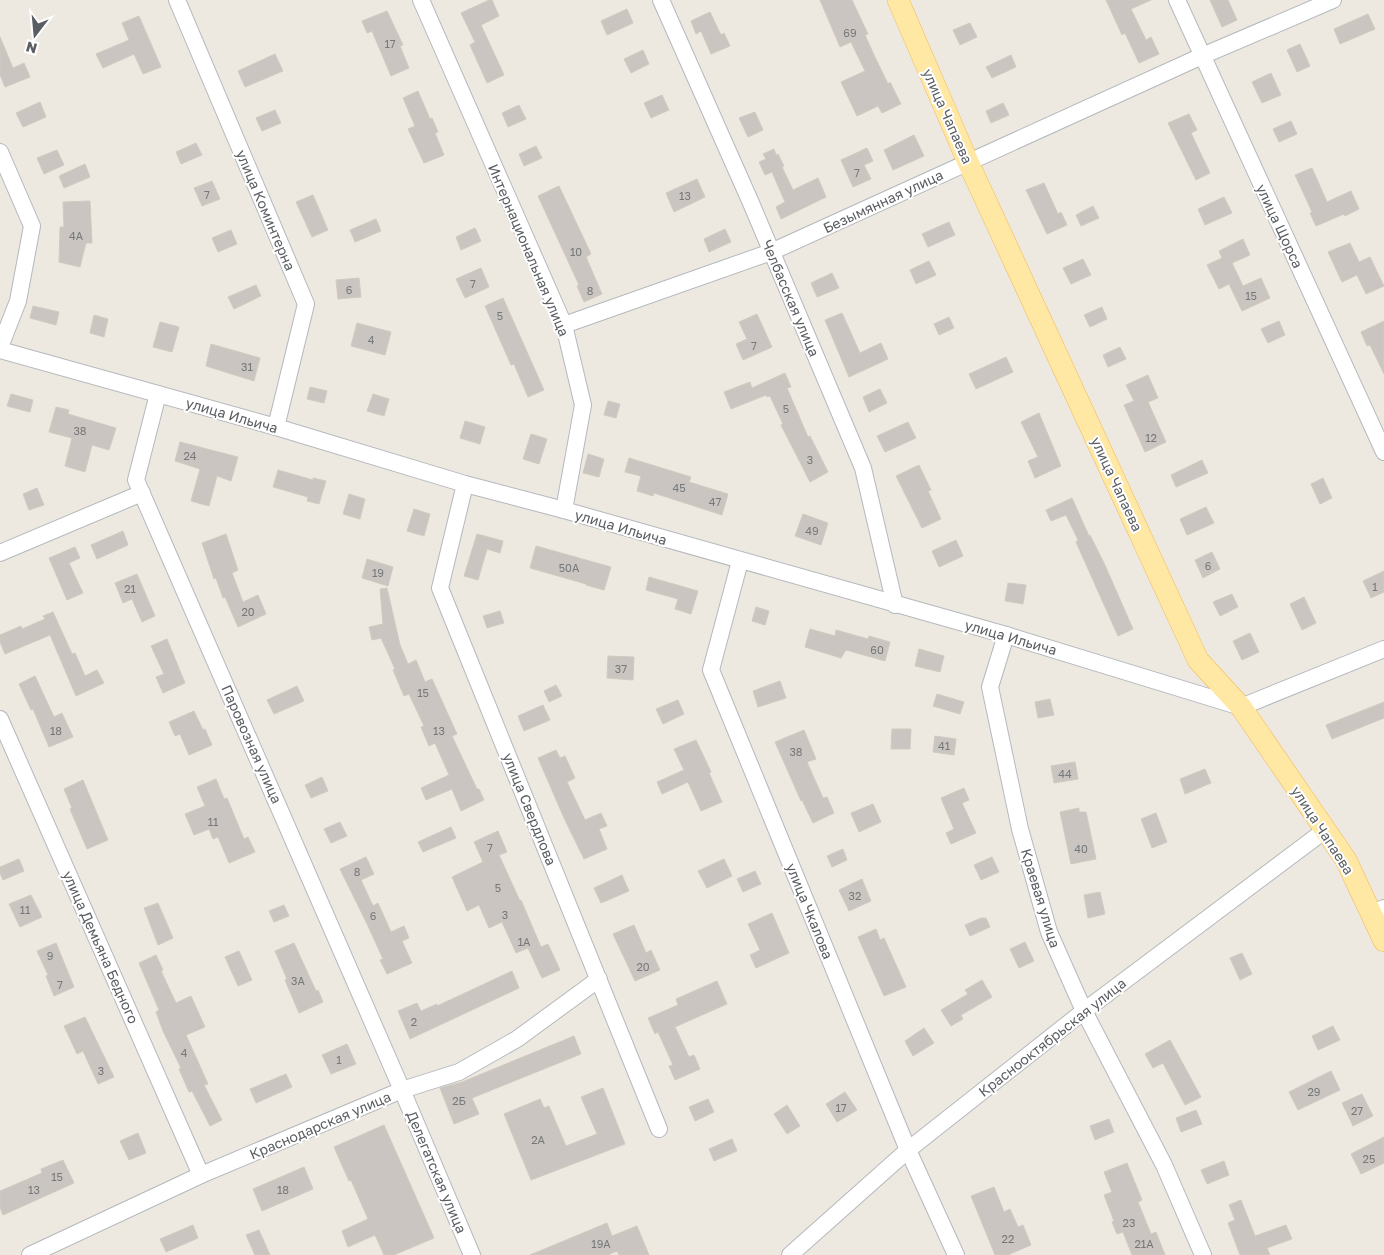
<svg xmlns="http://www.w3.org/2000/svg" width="1384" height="1255" viewBox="0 0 1384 1255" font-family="'Golos Text',sans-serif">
	<rect width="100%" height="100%" fill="#ede9e1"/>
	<!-- building -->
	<g fill="#cac5c0" stroke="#d2cabf">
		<path d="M489,0h3l7,16 -18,9 23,50 -17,8 -17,-38 5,-3 -14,-29z"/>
		<path d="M820,0h32l16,34 -3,1 9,20 14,29 2,-2 11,22 -19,9 -4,-7 -21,10 -16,-34 24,-11 -14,-29 -11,5z"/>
		<path d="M1106,0h45l-20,9 15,31 5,-3 8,17 -20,9 -14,-30 -3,2z"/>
		<path d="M1210,0h18l9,20 -15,7z"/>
		<path d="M627,9l6,14 -26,12 -6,-14z"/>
		<path d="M387,11l16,34 -3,1 9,22 -18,8 -19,-45 -5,2 -5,-12z"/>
		<path d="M710,12l11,23 3,-2 6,13 -19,8 -10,-23 -5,3 -5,-13z"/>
		<path d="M1368,14l7,15 -35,15 -6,-15z"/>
		<path d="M139,16l22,51 -18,7 -9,-20 -31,14 -7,-14 33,-14 -7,-17z"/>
		<path d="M970,23l7,14 -17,8 -7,-15z"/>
		<path d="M0,37l13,31 11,-5 6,14 -25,10 -5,-12z"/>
		<path d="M1300,44l10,22 -13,6 -10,-22z"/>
		<path d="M643,50l6,14 -18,9 -7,-14z"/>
		<path d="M275,54l8,17 -38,16 -7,-16z"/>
		<path d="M1011,55l5,12 -24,11 -6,-11z"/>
		<path d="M1271,73l10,22 -19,8 -10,-21z"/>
		<path d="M418,91l12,28 2,-1 6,14 -3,1 9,22 -20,8 -16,-34 7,-3 -12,-28z"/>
		<path d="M662,95l7,15 -18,8 -7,-15z"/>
		<path d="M40,102l6,15 -23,10 -7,-14z"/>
		<path d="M1003,103l6,12 -18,8 -5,-12z"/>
		<path d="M519,105l7,14 -18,8 -6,-14z"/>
		<path d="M275,110l6,13 -19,8 -6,-13z"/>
		<path d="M755,112l8,18 -15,7 -9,-19z"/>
		<path d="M1189,114l8,16 -6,3 19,40 -14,7 -28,-57z"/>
		<path d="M1291,121l6,13 -18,8 -6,-13z"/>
		<path d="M914,135l10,21 -31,14 -9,-20z"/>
		<path d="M196,143l6,12 -21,9 -5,-12z"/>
		<path d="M536,146l6,12 -18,8 -5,-12z"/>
		<path d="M867,148l6,13 -9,4 7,14 -18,8 -12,-27z"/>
		<path d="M774,149l2,6 2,-1 6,12 -2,1 11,23 25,-12 8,19 -45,22 -5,-12 9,-5 -13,-30 -7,3 -6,-13 7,-3 -3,-5z"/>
		<path d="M57,150l7,15 -20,9 -7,-16z"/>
		<path d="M85,164l5,13 -26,11 -5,-12z"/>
		<path d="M1312,168l15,34 24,-11 8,18 -14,7 -1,-2 -28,12 -6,-13 2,-1 -17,-37z"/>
		<path d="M697,179l8,18 -31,15 -8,-19z"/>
		<path d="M212,181l8,18 -18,7 -8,-18z"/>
		<path d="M1044,183l14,31 3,-2 6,13 -20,9 -21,-44z"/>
		<path d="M559,186l32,68 -5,3 16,37 -18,8 -7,-16 2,-1 -41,-89z"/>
		<path d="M313,195l15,35 -16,7 -16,-35z"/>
		<path d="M1224,197l8,16 -27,12 -7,-16z"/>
		<path d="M90,201l2,42h-6l-6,24 -21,-5 1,-35h4l-1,-25z"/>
		<path d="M1093,206l6,12 -18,8 -5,-11z"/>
		<path d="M376,219l5,12 -26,11 -5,-12z"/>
		<path d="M949,222l6,13 -27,12 -6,-13z"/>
		<path d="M475,228l6,13 -20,9 -5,-13z"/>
		<path d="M725,229l6,13 -22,10 -5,-13z"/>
		<path d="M231,230l6,14 -19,8 -6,-14z"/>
		<path d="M1243,239l7,16 -18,8 11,23 18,-8 9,20 -28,13 -13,-27 -10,5 -12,-24 15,-7 -3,-7z"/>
		<path d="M1350,243l9,19 11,-5 14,29 -18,8 -9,-19 -15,7 -14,-30z"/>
		<path d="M1083,259l8,16 -20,9 -8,-16z"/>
		<path d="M929,261l7,14 -20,9 -6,-14z"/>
		<path d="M481,268l8,19 -24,11 -9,-19z"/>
		<path d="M832,273l7,15 -22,9 -6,-14z"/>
		<path d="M359,278l2,19 -23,2 -2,-19z"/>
		<path d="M256,285l5,11 -27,13 -6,-12z"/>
		<path d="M503,298l41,92 -16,7 -14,-33 -3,1 -26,-59z"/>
		<path d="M33,306l26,6 -3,13 -26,-7z"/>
		<path d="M1102,307l5,12 -17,8 -6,-12z"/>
		<path d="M842,313l18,40 21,-10 7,16 -39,18 -24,-57z"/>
		<path d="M757,314l15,33 -29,13 -7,-16 11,-5 -8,-17z"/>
		<path d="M94,315l14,4 -4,18 -14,-4z"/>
		<path d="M949,317l5,11 -15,7 -5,-11z"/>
		<path d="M1279,321l6,14 -17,8 -7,-14z"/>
		<path d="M1384,321v53l-14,-29 -3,1 -6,-14z"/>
		<path d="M160,322l19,5 -7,25 -19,-5z"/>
		<path d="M357,323l34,9 -6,23 -34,-9z"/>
		<path d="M211,344l49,14 -6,23 -48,-15z"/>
		<path d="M1120,347l6,12 -18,8 -5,-12z"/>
		<path d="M1006,357l7,15 -37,17 -7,-15z"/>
		<path d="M785,373l6,14 -4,1 21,49 2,-1 18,36 -18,10 -29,-57 2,-1 -13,-28 -3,1 -1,-2 -35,14 -7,-17 26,-10 2,6z"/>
		<path d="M1148,375l10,23 -10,4 18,40 -21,10 -21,-47 10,-4 -8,-16z"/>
		<path d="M310,387l17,4 -3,12 -17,-4z"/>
		<path d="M880,389l7,14 -18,9 -6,-15z"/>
		<path d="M11,394l22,6 -3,12 -23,-6z"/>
		<path d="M373,394l16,5 -5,17 -17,-5z"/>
		<path d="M608,401l12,3 -4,14 -12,-3z"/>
		<path d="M56,407l13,3 -1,4 48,14 -7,22 -17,-5 -7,27 -20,-6 7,-28 -23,-6z"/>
		<path d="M1039,413l22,53 -26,12 -7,-17 10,-4 -17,-35z"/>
		<path d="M465,421l20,6 -5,17 -20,-6z"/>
		<path d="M908,422l8,16 -31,14 -8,-16z"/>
		<path d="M531,434l16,5 -8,25 -16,-5z"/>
		<path d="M180,442l58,15 -7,24 -14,-5 -8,30 -18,-5 9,-32 -25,-8z"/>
		<path d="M588,454l16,5 -5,18 -16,-4z"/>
		<path d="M629,458l62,19 -2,5 39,12 -6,21 -68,-22 -1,3 -16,-5 4,-15 -16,-4z"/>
		<path d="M1202,460l6,13 -32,14 -5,-12z"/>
		<path d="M919,465l12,25 -3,1 13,28 -19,9 -26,-52z"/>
		<path d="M278,470l35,10v-2l13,3 -7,23 -12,-3 1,-4 -35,-10z"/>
		<path d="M1323,478l9,20 -12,6 -9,-20z"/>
		<path d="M37,488l7,17 -15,5 -6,-16z"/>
		<path d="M349,494l16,5 -5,20 -17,-5z"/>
		<path d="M1072,498l17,38 1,-1 14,28 29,66 -15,7 -42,-94 2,-2 -12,-25 -15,6 -5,-11z"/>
		<path d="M1206,507l8,16 -27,12 -7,-16z"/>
		<path d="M414,509l16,5 -6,22 -17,-5z"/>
		<path d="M803,514l25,9 -7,22 -26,-9z"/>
		<path d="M123,531l5,14 -31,14 -6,-14z"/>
		<path d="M226,534l12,36 -6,3 11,29 15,-7 8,19 -28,13 -13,-30 -2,1 -7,-20 -2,1 -12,-36z"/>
		<path d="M477,534l26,7 -3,12 -13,-4 -9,31 -14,-4z"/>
		<path d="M956,540l7,16 -24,11 -7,-16z"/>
		<path d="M536,546l75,21 -7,23 -18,-5v-1l-56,-16z"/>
		<path d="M75,547l5,11 -11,5 14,30 -16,7 -18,-42z"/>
		<path d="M1212,552l8,17 -17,9 -8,-18z"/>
		<path d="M367,559l26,8 -5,19 -26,-8z"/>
		<path d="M1384,571v21l-13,6 -8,-17z"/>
		<path d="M137,574l18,42 -13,6 -10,-23 -9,4 -8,-20z"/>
		<path d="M649,577l49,14 -7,23 -16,-5 3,-10 -32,-9z"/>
		<path d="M1008,583l18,2 -3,19 -18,-3z"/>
		<path d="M387,588l13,57 8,19 8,-4 9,22 7,-3 25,55 -5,2 25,53h2l5,11 -23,11 -9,-22 -26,11 -5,-12 28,-13 -14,-32 -6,3 -8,-19 3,-1 -15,-32 -5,2 -11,-26 2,-1 -14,-31 -9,2 -3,-13 14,-3 -3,-35z"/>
		<path d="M1232,594l6,13 -18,9 -7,-14z"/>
		<path d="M1304,597l12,26 -14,7 -12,-26z"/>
		<path d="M756,607l13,4 -4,14 -13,-4z"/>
		<path d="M500,611l4,12 -17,5 -4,-12z"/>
		<path d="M53,612l19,42 3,-1 10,23 12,-6 7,13 -28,13 -26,-61 -45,19 -5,-12v-7l21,-9 1,3 23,-10 -2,-3z"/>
		<path d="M810,629l25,7 1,-6 32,9 1,-3 21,6 -5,19 -39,-11 -5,8 -36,-11z"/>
		<path d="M1250,633l9,19 -17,8 -9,-19z"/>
		<path d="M167,639l18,44 -22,10 -7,-16 8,-3 -13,-28z"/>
		<path d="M919,649l25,7 -4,16 -25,-6z"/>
		<path d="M608,656l26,1 -1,23 -26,-2z"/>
		<path d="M35,676l19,41 8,-4 11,24 -24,10 -16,-38 -2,1 -12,-26z"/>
		<path d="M780,681l6,17 -28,9 -5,-16z"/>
		<path d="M556,685l6,11 -13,6 -5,-11z"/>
		<path d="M297,686l7,15 -30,13 -7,-14z"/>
		<path d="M937,694l27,8 -4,12 -27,-8z"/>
		<path d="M1050,699l4,16 -16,3 -3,-16z"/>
		<path d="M678,700l6,14 -21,10 -7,-15z"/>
		<path d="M1384,702v16l-52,21 -6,-14z"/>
		<path d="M543,705l7,15 -26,11 -6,-15z"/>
		<path d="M194,711l9,19 2,-1 7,16 -23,10 -9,-21 -5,2 -6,-14z"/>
		<path d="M892,729h19l-1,20h-19z"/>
		<path d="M804,730l12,29 -9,3 16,36 4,-1 7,16 -21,10 -11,-23 -1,1 -26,-59z"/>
		<path d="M935,736l21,3 -2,16 -21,-3z"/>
		<path d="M696,740l15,32 -2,1 13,29 -21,9 -13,-29 -26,12 -5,-12 27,-12 -10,-21z"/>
		<path d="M556,750l4,8 5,-2 10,22 -8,4 18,38 16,-7 6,13 -8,3 8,20 -23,10 -20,-41 -26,-60z"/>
		<path d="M1075,762l3,17 -24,4 -3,-17z"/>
		<path d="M1205,769l6,14 -26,11 -5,-15z"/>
		<path d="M322,777l6,14 -17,7 -6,-13z"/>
		<path d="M216,779l8,20 3,-1 17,41 4,-2 7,15 -26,11 -11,-26 -5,2 -4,-10 -15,6 -9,-21 20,-8 -8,-19z"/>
		<path d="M83,780l25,60 -21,9 -17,-40 2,-1 -8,-19z"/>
		<path d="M964,788l5,12 -7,3 14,30 -25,11 -5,-11 8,-4 -13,-31z"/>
		<path d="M873,804l8,18 -22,10 -8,-19z"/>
		<path d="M1079,808v4h7l10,47 -25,5 -11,-52z"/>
		<path d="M1156,813l11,29 -15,6 -11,-29z"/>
		<path d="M340,822l7,14 -16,7 -7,-14z"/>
		<path d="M451,827l5,11 -33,14 -5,-10z"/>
		<path d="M498,831l9,21 -8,3 21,46 1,-1 20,47 7,-3 12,26 -18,8 -14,-30 -12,5 -14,-31 -13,6 -10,-23 -12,6 -15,-34 31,-15 -9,-20z"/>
		<path d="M843,849l4,11 -15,7 -5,-11z"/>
		<path d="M366,857l8,17 -13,6 12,26 5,-3 13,29 13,-6 5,12 -7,3 10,22 -25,11 -7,-14 3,-1 -15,-33 -28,-57z"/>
		<path d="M992,857l7,15 -18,8 -7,-15z"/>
		<path d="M19,859l5,12 -21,9 -3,-7v-6z"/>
		<path d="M724,859l8,17 -25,12 -9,-17z"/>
		<path d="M755,871l6,13 -18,8 -6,-13z"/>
		<path d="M622,875l7,16 -28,12 -7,-15z"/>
		<path d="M862,879l9,22 -22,10 -10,-21z"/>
		<path d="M1100,892l5,22 -17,4 -4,-23z"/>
		<path d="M31,895l11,22 -22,10 -11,-23z"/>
		<path d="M158,903l15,35 -15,7 -14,-37z"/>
		<path d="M284,905l5,11 -15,6 -5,-11z"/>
		<path d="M772,913l17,40 -33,15 -6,-13 10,-5 -12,-26z"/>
		<path d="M981,918h5l4,9 -20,9 -5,-11z"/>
		<path d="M634,925l12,28 5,-3 9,20 -25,11 -22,-47z"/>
		<path d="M876,929l4,11 4,-2 22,49 -22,9 -26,-59z"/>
		<path d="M1025,942l9,19 -15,7 -9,-19z"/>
		<path d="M56,943l18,44 -20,9 -8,-20 2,-1 -11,-24z"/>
		<path d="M294,943l22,48 2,-1 5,12 -24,11 -14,-33 2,-1 -12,-28z"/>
		<path d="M239,951l13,29 -14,6 -13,-29z"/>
		<path d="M1242,953l10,21 -12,6 -10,-22z"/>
		<path d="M156,955l7,15 -2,1 15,32 15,-7 14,31 -19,8 22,49 -4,1 18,35 -12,6 -18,-35 -3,1 -10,-23 2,-1 -18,-37 -7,-19 3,-2 -20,-47z"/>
		<path d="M512,971l7,17 -109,51 -12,-28 19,-8 4,8 16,-7v2z"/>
		<path d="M982,980l10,17 -31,18 2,4 -12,7 -10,-16 27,-16 -3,-4z"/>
		<path d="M717,981l10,23 -52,23 14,30 5,-2 6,14 -25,11 -6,-14 4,-1 -15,-33 -3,2 -7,-16 30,-13 -2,-6z"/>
		<path d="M85,1017l29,60 -16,7 -15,-33 -6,3 -13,-28z"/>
		<path d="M1333,1026l7,14 -22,10 -6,-14z"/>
		<path d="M924,1028l10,15 -21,13 -8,-15z"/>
		<path d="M574,1036l7,18 -109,44 7,16 -25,10 -14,-36 22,-6z"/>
		<path d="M1170,1040l31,57 -16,8 -22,-42 -10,5 -8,-14z"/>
		<path d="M347,1044l9,20 -25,10 -9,-19z"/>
		<path d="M1331,1071l9,19 -42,20 -9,-18z"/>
		<path d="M286,1074l6,13 -36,16 -6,-14z"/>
		<path d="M603,1088l22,56 -94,36 -27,-66 36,-15 4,9 5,-2 17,40 31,-12 -16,-37z"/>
		<path d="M845,1092l12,18 -20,12 -11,-18z"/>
		<path d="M1362,1094l11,22 -20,10 -11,-23z"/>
		<path d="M708,1099l6,13 -19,9 -6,-14z"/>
		<path d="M787,1105l13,21 -13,8 -13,-20z"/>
		<path d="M1196,1110l6,14 -21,8 -5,-14z"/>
		<path d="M1109,1119l5,13 -19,8 -5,-14z"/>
		<path d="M384,1125l50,113 -40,17h-10l-9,-20 -27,12 -6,-16 26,-12 -17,-39 -2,1 -15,-34z"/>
		<path d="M138,1133l8,20 -17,7 -9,-19z"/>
		<path d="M1384,1137v26l-23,11 -10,-20z"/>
		<path d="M732,1139l5,12 -23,10 -5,-12z"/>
		<path d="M63,1160l11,23 -71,32 -3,-8v-16l42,-18 -1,-4z"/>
		<path d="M1224,1161l5,14 -22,9 -6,-14z"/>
		<path d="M1127,1163l15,37 -4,2 13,32 5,-2 9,23h-33l-9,-23 -6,2 -5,-12 2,-1 -10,-26 8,-3 -8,-20z"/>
		<path d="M304,1167l9,22 -51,22 -9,-22z"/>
		<path d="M994,1187l10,25 6,-3 8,18 5,-2 8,20 -23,10h-13l-24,-59z"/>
		<path d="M1241,1200l14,36 31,-11 6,14 -25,9 3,7h-30l-12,-32 7,-3 -6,-15z"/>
		<path d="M607,1223l5,13 25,-10 12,29h-30l-2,-4 -9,4h-78z"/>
		<path d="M193,1225l5,13 -32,14 -6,-13z"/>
		<path d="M259,1230l11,25h-15l-9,-20z"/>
	</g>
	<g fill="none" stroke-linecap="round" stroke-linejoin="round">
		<defs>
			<g id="minor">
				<path d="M177,0l129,304 -30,123"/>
				<path d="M421,0l143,325 19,80 -19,105"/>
				<path d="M661,0l90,203 112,265 32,137"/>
				<path d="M1177,0l207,452"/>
				<path d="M0,152l32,74 -14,75 -18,46"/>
				<path d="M564,325l207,-73 431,-196 131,-56"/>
				<path d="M0,350l276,77 189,57 99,26 442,125 235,72 143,-58"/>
				<path d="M158,394l-22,86 266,610 70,165"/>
				<path d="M465,484l-25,104 219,541"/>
				<path d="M0,553l142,-60"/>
				<path d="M740,561l-29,109 197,480 48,105"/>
				<path d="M1006,635l-16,52 30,142 29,103 35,79 80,154 39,90"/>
				<path d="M0,719l201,456"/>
				<path d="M1372,913l12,-5"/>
				<path d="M30,1255l171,-80 201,-85 57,-18 58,-33 82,-60"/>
				<path d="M790,1255l118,-105 176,-139 240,-180"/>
			</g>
			<path id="major" d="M898,0l70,162 230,498 43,47 105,153 38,81"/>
		</defs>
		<!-- minor casing -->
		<use href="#minor" stroke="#b4b8bc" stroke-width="18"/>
		<!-- major casing -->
		<use href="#major" stroke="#f4b753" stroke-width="22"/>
		<!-- minor -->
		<use href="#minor" stroke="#fff" stroke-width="16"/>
		<!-- major -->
		<use href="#major" stroke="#ffe7a4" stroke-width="21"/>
	</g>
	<g text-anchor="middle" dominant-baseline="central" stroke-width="4" stroke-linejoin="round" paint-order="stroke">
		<!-- number labels -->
		<g font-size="11" fill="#76787a">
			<text x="850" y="32">69</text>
			<text x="390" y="43">17</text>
			<text x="857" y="172">7</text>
			<text x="207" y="194">7</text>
			<text x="685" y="195">13</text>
			<text x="76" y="235">4А</text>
			<text x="576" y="251">10</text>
			<text x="473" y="283">7</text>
			<text x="349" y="289">6</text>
			<text x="590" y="290">8</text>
			<text x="1251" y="295">15</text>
			<text x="500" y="315">5</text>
			<text x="371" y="339">4</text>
			<text x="754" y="345">7</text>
			<text x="247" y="366">31</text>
			<text x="786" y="408">5</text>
			<text x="80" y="430">38</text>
			<text x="1151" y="437">12</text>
			<text x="190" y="455">24</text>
			<text x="810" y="459">3</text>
			<text x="679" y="487">45</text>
			<text x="715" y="501">47</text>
			<text x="812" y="530">49</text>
			<text x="1208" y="565">6</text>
			<text x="569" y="567">50А</text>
			<text x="378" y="572">19</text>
			<text x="1375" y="586">1</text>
			<text x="130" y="588">21</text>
			<text x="248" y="611">20</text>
			<text x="877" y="649">60</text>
			<text x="621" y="668">37</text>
			<text x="423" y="692">15</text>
			<text x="56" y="730">18</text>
			<text x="439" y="730">13</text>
			<text x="944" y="745">41</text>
			<text x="796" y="751">38</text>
			<text x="1065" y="773">44</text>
			<text x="213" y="821">11</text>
			<text x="490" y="847">7</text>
			<text x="1081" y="848">40</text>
			<text x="357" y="871">8</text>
			<text x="498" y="887">5</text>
			<text x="855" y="895">32</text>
			<text x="25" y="909">11</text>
			<text x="505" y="914">3</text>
			<text x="373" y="915">6</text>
			<text x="524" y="941">1А</text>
			<text x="50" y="955">9</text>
			<text x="643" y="966">20</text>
			<text x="298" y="980">3А</text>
			<text x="60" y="984">7</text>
			<text x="414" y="1021">2</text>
			<text x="184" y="1052">4</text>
			<text x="339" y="1059">1</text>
			<text x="101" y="1070">3</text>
			<text x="1314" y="1091">29</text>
			<text x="459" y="1100">2Б</text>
			<text x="841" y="1107">17</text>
			<text x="1357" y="1110">27</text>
			<text x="538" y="1139">2А</text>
			<text x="1369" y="1158">25</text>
			<text x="57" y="1176">15</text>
			<text x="34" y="1189">13</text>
			<text x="283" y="1189">18</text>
			<text x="1129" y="1222">23</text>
			<text x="1008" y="1238">22</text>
			<text x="601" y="1243">19А</text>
			<text x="1144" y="1243">21А</text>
		</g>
		<!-- street labels -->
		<g font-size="14" fill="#5a5e62" stroke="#fff">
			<text transform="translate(948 116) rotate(66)">улица Чапаева</text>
			<text transform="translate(883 201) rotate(-25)">Безымянная улица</text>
			<text transform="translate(266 210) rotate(67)">улица Коминтерна</text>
			<text transform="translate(1280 226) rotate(65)">улица Щорса</text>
			<text transform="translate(529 250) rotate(67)">Интернациональная улица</text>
			<text transform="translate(791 298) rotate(67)">Челбасская улица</text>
			<text transform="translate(232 415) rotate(16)">улица Ильича</text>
			<text transform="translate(1117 484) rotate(65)">улица Чапаева</text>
			<text transform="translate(621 527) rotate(16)">улица Ильича</text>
			<text transform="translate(1011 637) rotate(16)">улица Ильича</text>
			<text transform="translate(252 744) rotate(66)">Паровозная улица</text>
			<text transform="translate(530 809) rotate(68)">улица Свердлова</text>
			<text transform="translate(1323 830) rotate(57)">улица Чапаева</text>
			<text transform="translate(1041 898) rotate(73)">Краевая улица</text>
			<text transform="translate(810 911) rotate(68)">улица Чкалова</text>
			<text transform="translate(101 947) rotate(66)">улица Демьяна Бедного</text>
			<text transform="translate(1052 1037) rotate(-38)">Краснооктябрьская улица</text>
			<text transform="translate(320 1125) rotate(-23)">Краснодарская улица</text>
			<text transform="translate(437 1172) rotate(67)">Делегатская улица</text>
		</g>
	</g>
	<!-- north arrow -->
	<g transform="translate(35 35) rotate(196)" stroke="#ffffff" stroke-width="4" paint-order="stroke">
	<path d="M0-4L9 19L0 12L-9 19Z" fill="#5a5e62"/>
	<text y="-8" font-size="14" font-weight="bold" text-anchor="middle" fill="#5a5e62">N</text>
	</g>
</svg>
